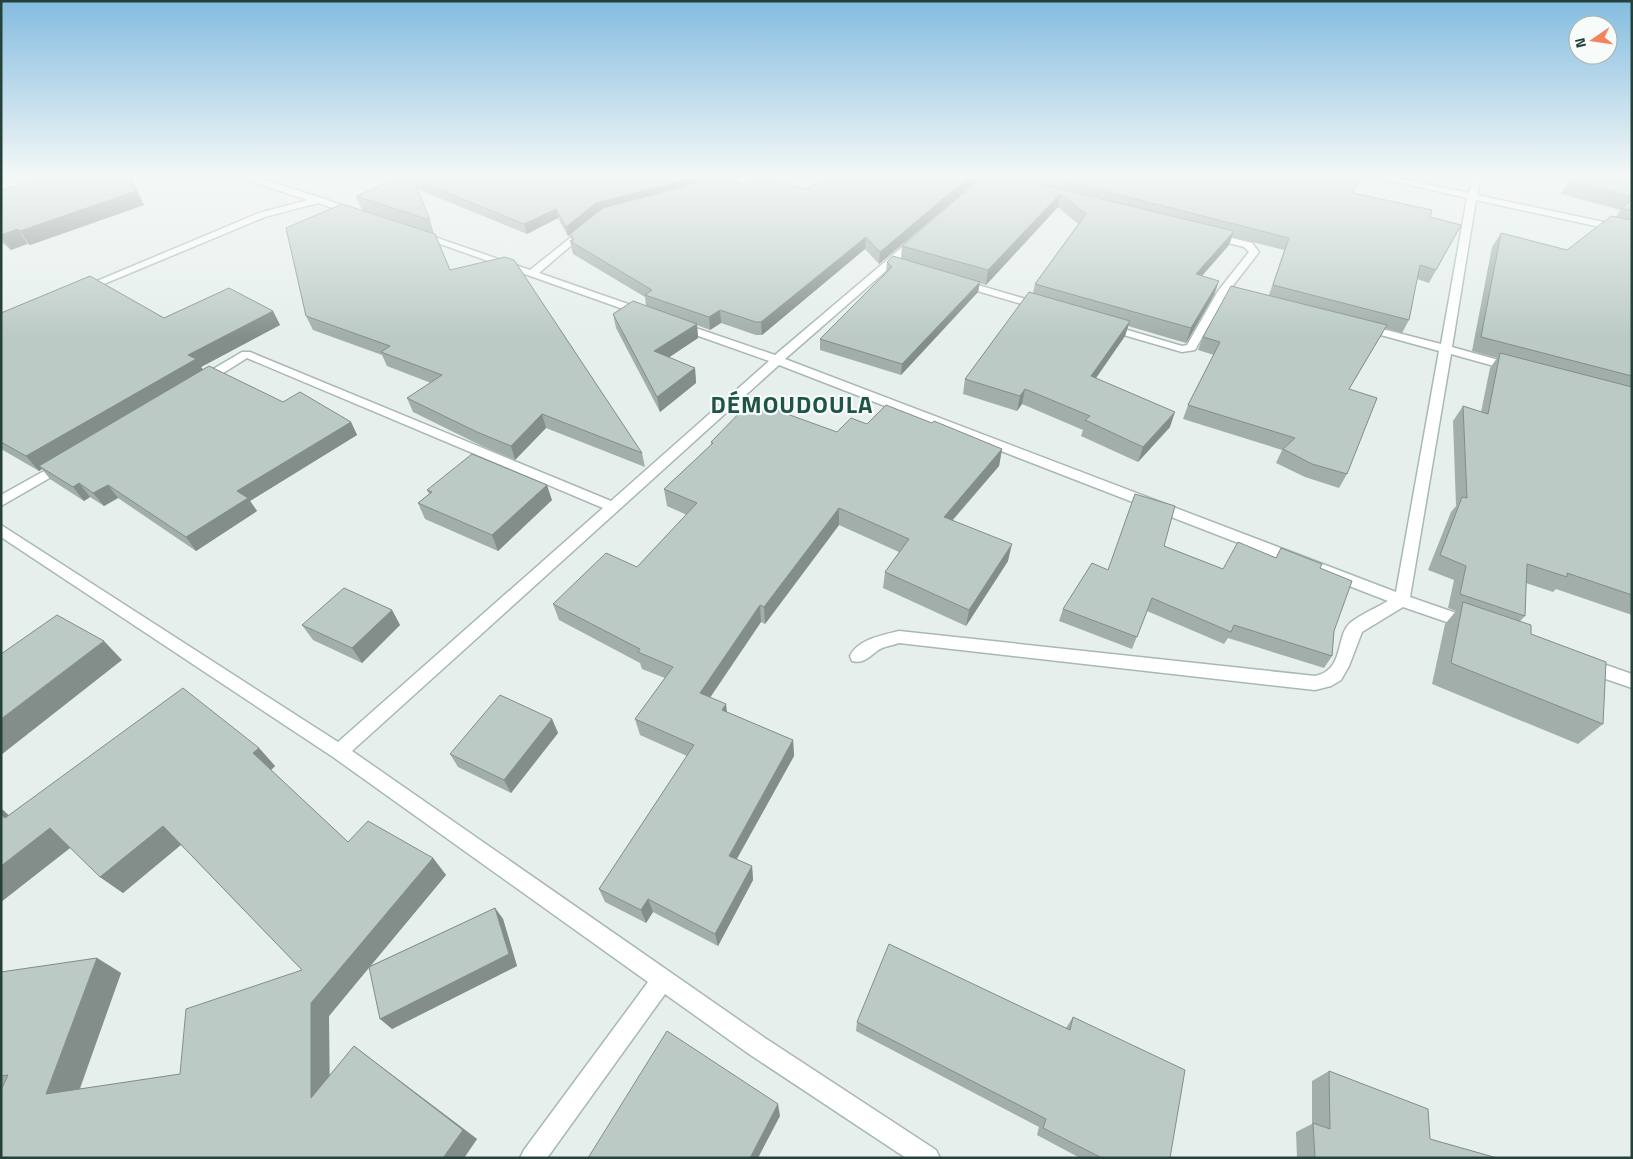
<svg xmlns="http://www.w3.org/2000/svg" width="1633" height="1159" viewBox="0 0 1633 1159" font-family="'Titillium Web',sans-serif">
	<rect width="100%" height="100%" fill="#e6efeb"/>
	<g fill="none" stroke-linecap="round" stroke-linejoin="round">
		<defs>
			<g id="minor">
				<path d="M252,176l70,22 37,14 -5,3 -36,-12 -53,14 -178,74 -4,1 -5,-3 181,-76 49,-13 -59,-19v-4z"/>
				<path d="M747,176h15l-42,13 -5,-3z"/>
				<path d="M1371,176h17l81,17 5,-17h8l-5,19 155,33v6l-156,-34 -24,147 64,18 2,2 -6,4 -61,-17 -41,243 66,23 2,4 -2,4 -6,2 -67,-23 -41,25 -13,34 -8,14 -10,6 -16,4 -416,-47c-5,2 -12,3 -17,5 -10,5 -17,17 -30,13l-2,-5c8,-17 33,-21 49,-25l416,45c30,-6 20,-39 35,-53 11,-9 26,-15 38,-22l-609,-236 -427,386 413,287 171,112 4,8h-34l-157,-104 -84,-60 -118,164h-27l4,-8 124,-168 -315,-225 -332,-220v-12l337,217 265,-234 -356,-150 -41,26h-8l-2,-3 2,-3 44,-26h8l361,149 158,-140 -93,-33 -2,-2 2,-2h8l91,31 138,-117 3,-1 5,3 -2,2 -134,117 611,233 43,-241 -80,-22 -2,-2 6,-3 78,20 26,-146z"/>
				<path d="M585,226l3,1v4l-49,42 109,38 1,2 -1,2h-8l-225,-80 5,-3 3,1 107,37z"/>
				<path d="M1212,233l40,10 7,9 -31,40 -33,58 -13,2 -79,-23 -2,-2 6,-3 75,22 5,-1 31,-54 31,-39 -5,-5 -35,-9 -2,-2z"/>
				<path d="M961,280l85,25 1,2 -5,3 -85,-25 -1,-2 1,-2z"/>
				<path d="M62,461l5,1 2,3 -2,3 -66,38v-11z"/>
				<path d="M1586,658l46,16v14l-52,-18 -2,-5 2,-5z"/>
			</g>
		</defs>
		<!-- minor casing -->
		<use href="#minor" stroke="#a8b8b2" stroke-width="3"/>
		<!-- minor -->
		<use href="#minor" fill="#fff" fill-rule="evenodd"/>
	</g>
	<!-- wall -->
	<g fill="#a1aea9">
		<path d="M47,176h83l14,29 -114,40 -3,-1 -16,6 -10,-8v-52z"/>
		<path d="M833,176h528l-8,17 77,24 31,8 -32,58 -12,-4 -8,41 -7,13 -17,-5 -36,61 -2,85 -8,14 -34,-11 -29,-14 6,-13 -99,-31 5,-14 26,-50 -16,-5 5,-13 66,-42 15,-45 -52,-13 -3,8 -27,31 17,5 -5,14 -28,48 -58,-17 -3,10 -29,42 74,49 -32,35 -57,-26 2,-6 -61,-26 -5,7 -54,-17 2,-15 68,-86 2,-9 43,-60 -20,-17 -72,78 -6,-2 -2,9 -77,83 -81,-25v-11l66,-67 1,-10 14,-3 1,-13 81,-70 -1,1 -103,87 -14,-15 -103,86h-6l-35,-12 -11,7 -13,-5 1,13 -30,20 27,10 1,15 -36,29 -44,-84 -3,-14 33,-8 -1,-9 -72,-43 -3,-13h2l-2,-7 -2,2 -10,-18 -31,16 -110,-45 -3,-10 392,10z"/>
		<path d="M1572,176h60v439l-76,-26 -3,3 -27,-9 -1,33 -5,5 11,13 72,90 -25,20 -146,-60 13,-60 11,-13 -8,-3 6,-28 -26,-10 23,-58 5,-6 -3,-85 10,-15 18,6 9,-44 7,-10 -25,-7 20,-104 9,-14 66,17 49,-33 4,-7 -59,-16z"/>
		<path d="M356,196l74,24 4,14 16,36 192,183 3,14 -99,-39 -31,32 -33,-14 -69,-34 -6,-14 24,-15 -44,-17 -5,-11 -69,-25 -7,-14 104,-90 -48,-16z"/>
		<path d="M273,311l7,14 -79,42 2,2 80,33 68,20 6,13 -107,66 7,10 -61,40 -78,-53 -14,8 -14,-9 -6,4 -34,-22 -8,-10 -3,2 -38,-22v-136l163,5z"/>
		<path d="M932,423l70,26 -3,17 -46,54 55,41 -42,65 -83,-38 2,-16 14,-20 -60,-27 -74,99 -4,-2 -51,76 17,14 66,28 1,16 -57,103 15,7 1,14 -35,66 -65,-34 -7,11 -41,-21 -6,-13 88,-133 -47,-21 -5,-16 30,-41 -23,-9 -2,-6 -81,-43 -6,-16 84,-37 50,-52 -20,-9 -3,-17 47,-44v-3l126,-10 30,-8z"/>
		<path d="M427,490l125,10 -54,51 -73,-32 -7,-16 11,-9z"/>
		<path d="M1164,546l59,23 53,-11 5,-10 39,20 14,63 -2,25 -8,12 -96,-30 -4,6 -77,-33 -15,38 -73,-28 4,-12z"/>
		<path d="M392,610l8,15 -38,38 -49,-23 -11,-15z"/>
		<path d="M552,719l6,14 -47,60 -53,-26 -8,-13z"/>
		<path d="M259,748l16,18 -4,4 77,72 85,16 13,17 -76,91 125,-58 8,11 14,47 -125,63 -23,-62 -40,49v60l25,-30 123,93 -13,19h-463v-186l96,-14 24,15 -41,116 100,-15 122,-104 -121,-125 -58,48 -23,-16 -30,-30 -69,55 8,-87z"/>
		<path d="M1073,1017l97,141h-90l-43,-23 2,-8 -183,-96 1,-9 209,6z"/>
		<path d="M1329,1071l101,68 67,19h-200l-1,-26 16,-8v-43z"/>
	</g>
	<!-- shaded-wall -->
	<g fill="#838d89">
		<path d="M129,176h1l14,29 -114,40 -10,-14z"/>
		<path d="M701,176h26l-129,36 -30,24 -2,-9 30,-24z"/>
		<path d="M970,176h15l-3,1 -103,87 1,-12z"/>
		<path d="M1060,194l-2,13 -72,78 2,-15z"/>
		<path d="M556,209l2,9 -31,16 -3,-10z"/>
		<path d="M18,229l9,15 -16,6 -10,-13v-2z"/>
		<path d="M1234,231l-5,14 -38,43 5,-14z"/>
		<path d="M866,237l-1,12 -103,86 -1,-13z"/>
		<path d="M1219,281l-5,14 -28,48 5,-15z"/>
		<path d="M980,282l-2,10 -77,83 1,-11z"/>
		<path d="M720,310l1,13 -11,7 -1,-13z"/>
		<path d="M273,311l7,14 -79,42 4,6 -166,93 3,3 -3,2 -13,-15 162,-101z"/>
		<path d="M1130,321l-5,15 -38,55 4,-15z"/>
		<path d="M697,324l1,14 -42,28 -2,-15z"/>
		<path d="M1387,325l-8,13 -38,64 8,-13z"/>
		<path d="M695,368l1,15 -36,29 -3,-15z"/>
		<path d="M1025,389l-3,15 -5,7 3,-15z"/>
		<path d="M1175,412l-5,15 -32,35 5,-15z"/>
		<path d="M542,414l4,14 -31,32 -4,-14z"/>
		<path d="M351,422l6,13 -107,66 7,10 -61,40 -10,-14 51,-46z"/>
		<path d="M1002,449l-3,17 -58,67 3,-16z"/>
		<path d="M79,483l11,14 -6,4 -11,-14z"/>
		<path d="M108,485l10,13 -14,8 -11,-13z"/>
		<path d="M547,485l5,15 -54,51 -6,-16z"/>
		<path d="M839,508v17l-74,99 -1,-17z"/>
		<path d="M1012,544l-4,17 -42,65 3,-16z"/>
		<path d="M760,605l1,17 -59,87 -2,-16z"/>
		<path d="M392,610l8,15 -38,38 -10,-15z"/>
		<path d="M104,641l18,19 -121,95v-36z"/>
		<path d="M726,704l2,16 -6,-10z"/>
		<path d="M552,719l6,14 -47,60 -7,-13z"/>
		<path d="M793,740l1,16 -63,113 -2,-13z"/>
		<path d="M259,748l16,18 -6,6 -16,-19z"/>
		<path d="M1,808l29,27 -25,-17 -4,-3z"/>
		<path d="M163,826l20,17 -60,50 -23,-16z"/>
		<path d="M50,828l24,17 -73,57v-36z"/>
		<path d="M433,858l13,17 -117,141 1,92 -19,-10v-95z"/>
		<path d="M752,866l1,14 -35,66 -3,-12z"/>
		<path d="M648,899l5,13 -7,11 -5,-13z"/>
		<path d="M495,908l8,11 14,47 -125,63 -12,-10z"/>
		<path d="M97,958l24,15 -47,131 -28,-10z"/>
		<path d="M354,1046l123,93 -13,19h-21z"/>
		<path d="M778,1104l2,12 -22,42h-8z"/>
	</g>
	<!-- building -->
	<g fill="#bbcac4" stroke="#838d89">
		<path d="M47,176h82l7,15 -116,40 -2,-2 -17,6v-45z"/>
		<path d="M402,176h10l18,44 -74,-24z"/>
		<path d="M426,176h275l-105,27 -30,24 -10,-18 -32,15 -110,-45z"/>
		<path d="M723,176h11l10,11 14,-11 48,13 27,-13h137l-90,76 -14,-15 -105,85h-5l-36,-12 -11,7 -64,-22 7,-5 -82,-49 4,-1 -4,-6 33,-26z"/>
		<path d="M983,176h24l227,55 -38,43 23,7 -28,47 -156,-44 51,-70 -26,-20 -72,76 -86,-24z"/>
		<path d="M1045,176h316l-8,17 79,17 -2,7 31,8 -25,45 -16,-5 -11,55 -136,-35 16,-47z"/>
		<path d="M1572,176h60v21l-63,-16z"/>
		<path d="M1632,200v11l-11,-3z"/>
		<path d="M342,204l93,30 15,36 55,-13 9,3 128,193 -100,-39 -31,32 -34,-14 -70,-34 35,-23 -61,-23 9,-6 -84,-30 -20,-88z"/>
		<path d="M1611,216l21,4v156l-151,-39 20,-104 66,17z"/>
		<path d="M893,256l87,26 -78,82 -82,-25 72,-72 -5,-5z"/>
		<path d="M90,276l74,42 65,-30 44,23 -85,44 8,4 -170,97 -25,-14v-129z"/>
		<path d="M1231,286l156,39 -38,64 28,9 -30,76 -35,-10 -29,-15 12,-11 -107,-33 32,-63 -17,-5z"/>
		<path d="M1029,292l101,29 -39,55 84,36 -32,35 -58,-27 5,-4 -65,-27 -5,7 -55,-17z"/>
		<path d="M633,301l64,23 -43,27 41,17 -38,29 -44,-83z"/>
		<path d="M1500,353l132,34v208l-65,-22v4l-40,-13 -2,52 -65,-22 6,-28 -26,-11 22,-58 5,1 -4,-92 25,8z"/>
		<path d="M209,366l74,36 17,-10 51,30 -114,69 11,7 -62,39 -78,-52 -15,8 -14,-10 -6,4 -34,-21z"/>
		<path d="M751,401l86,31 14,-14 16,6 19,-19 46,18 2,-2 68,28 -58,68 68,27 -43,66 -84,-38 24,-33 -70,-31 -75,99 -4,-2 -60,88 26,11 -4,6 71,30 -64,116 23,10 -37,68 -67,-35 -7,11 -42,-21 95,-144 -59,-26 38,-52 -35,-15 2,-3 -87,-45 53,-51 31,14 60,-64 -33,-14 49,-46 -2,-1z"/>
		<path d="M472,454l75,31 -55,50 -74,-32 14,-11 -5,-2z"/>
		<path d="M1135,494l40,12 -11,40 59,23 15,-27 38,16 5,-10 41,16 -2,4 32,13 -18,50 -2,25 -98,-31 -3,7 -79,-34 -15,39 -74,-28 29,-46 16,7z"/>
		<path d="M344,588l48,22 -40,38 -50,-23z"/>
		<path d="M1463,602l68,23v9l75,28 -3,62 -152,-61z"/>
		<path d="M57,615l47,26 -103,78v-65z"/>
		<path d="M183,688l76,60 -6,5 95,89 20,-21 65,37 -122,145v95l43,-52 109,84 -20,28h-442v-68l7,-15 -7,1v-104l96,-14 -51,136 134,-20 6,-65 116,-39 -139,-144 -63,51 -50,-49 -49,38v-51l4,3z"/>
		<path d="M500,695l52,24 -48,61 -54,-26z"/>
		<path d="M495,908l14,46 -129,65 -11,-52z"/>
		<path d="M889,944l181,86 3,-13 112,53 -15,88h-68l-59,-30 3,-9 -189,-97z"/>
		<path d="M667,1031l111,73 -28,54h-162z"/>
		<path d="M1329,1071l99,38 2,30 67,19h-182l-2,-35 17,6z"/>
	</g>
	<!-- sky -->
	<linearGradient id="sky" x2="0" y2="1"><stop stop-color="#84bce0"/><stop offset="0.52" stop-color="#f4f8f6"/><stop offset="1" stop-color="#f4f8f6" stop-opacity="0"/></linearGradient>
	<rect width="1633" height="338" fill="url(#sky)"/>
	<g text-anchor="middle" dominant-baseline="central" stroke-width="4.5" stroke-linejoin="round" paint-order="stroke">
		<!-- district labels -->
		<g font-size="24" font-weight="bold" letter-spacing="1" fill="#1f5548" stroke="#f7fbf9">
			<text x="792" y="404">DÉMOUDOULA</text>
		</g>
	</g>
	<!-- border -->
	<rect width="1633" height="1159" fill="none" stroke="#24423a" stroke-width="5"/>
	<!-- north arrow -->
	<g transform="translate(1593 40) rotate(257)"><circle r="24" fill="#f7fbf9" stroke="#a3b1ad"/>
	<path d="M0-4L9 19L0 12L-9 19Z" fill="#f4845f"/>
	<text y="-8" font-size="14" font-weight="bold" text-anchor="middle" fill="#24423a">N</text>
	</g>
</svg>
